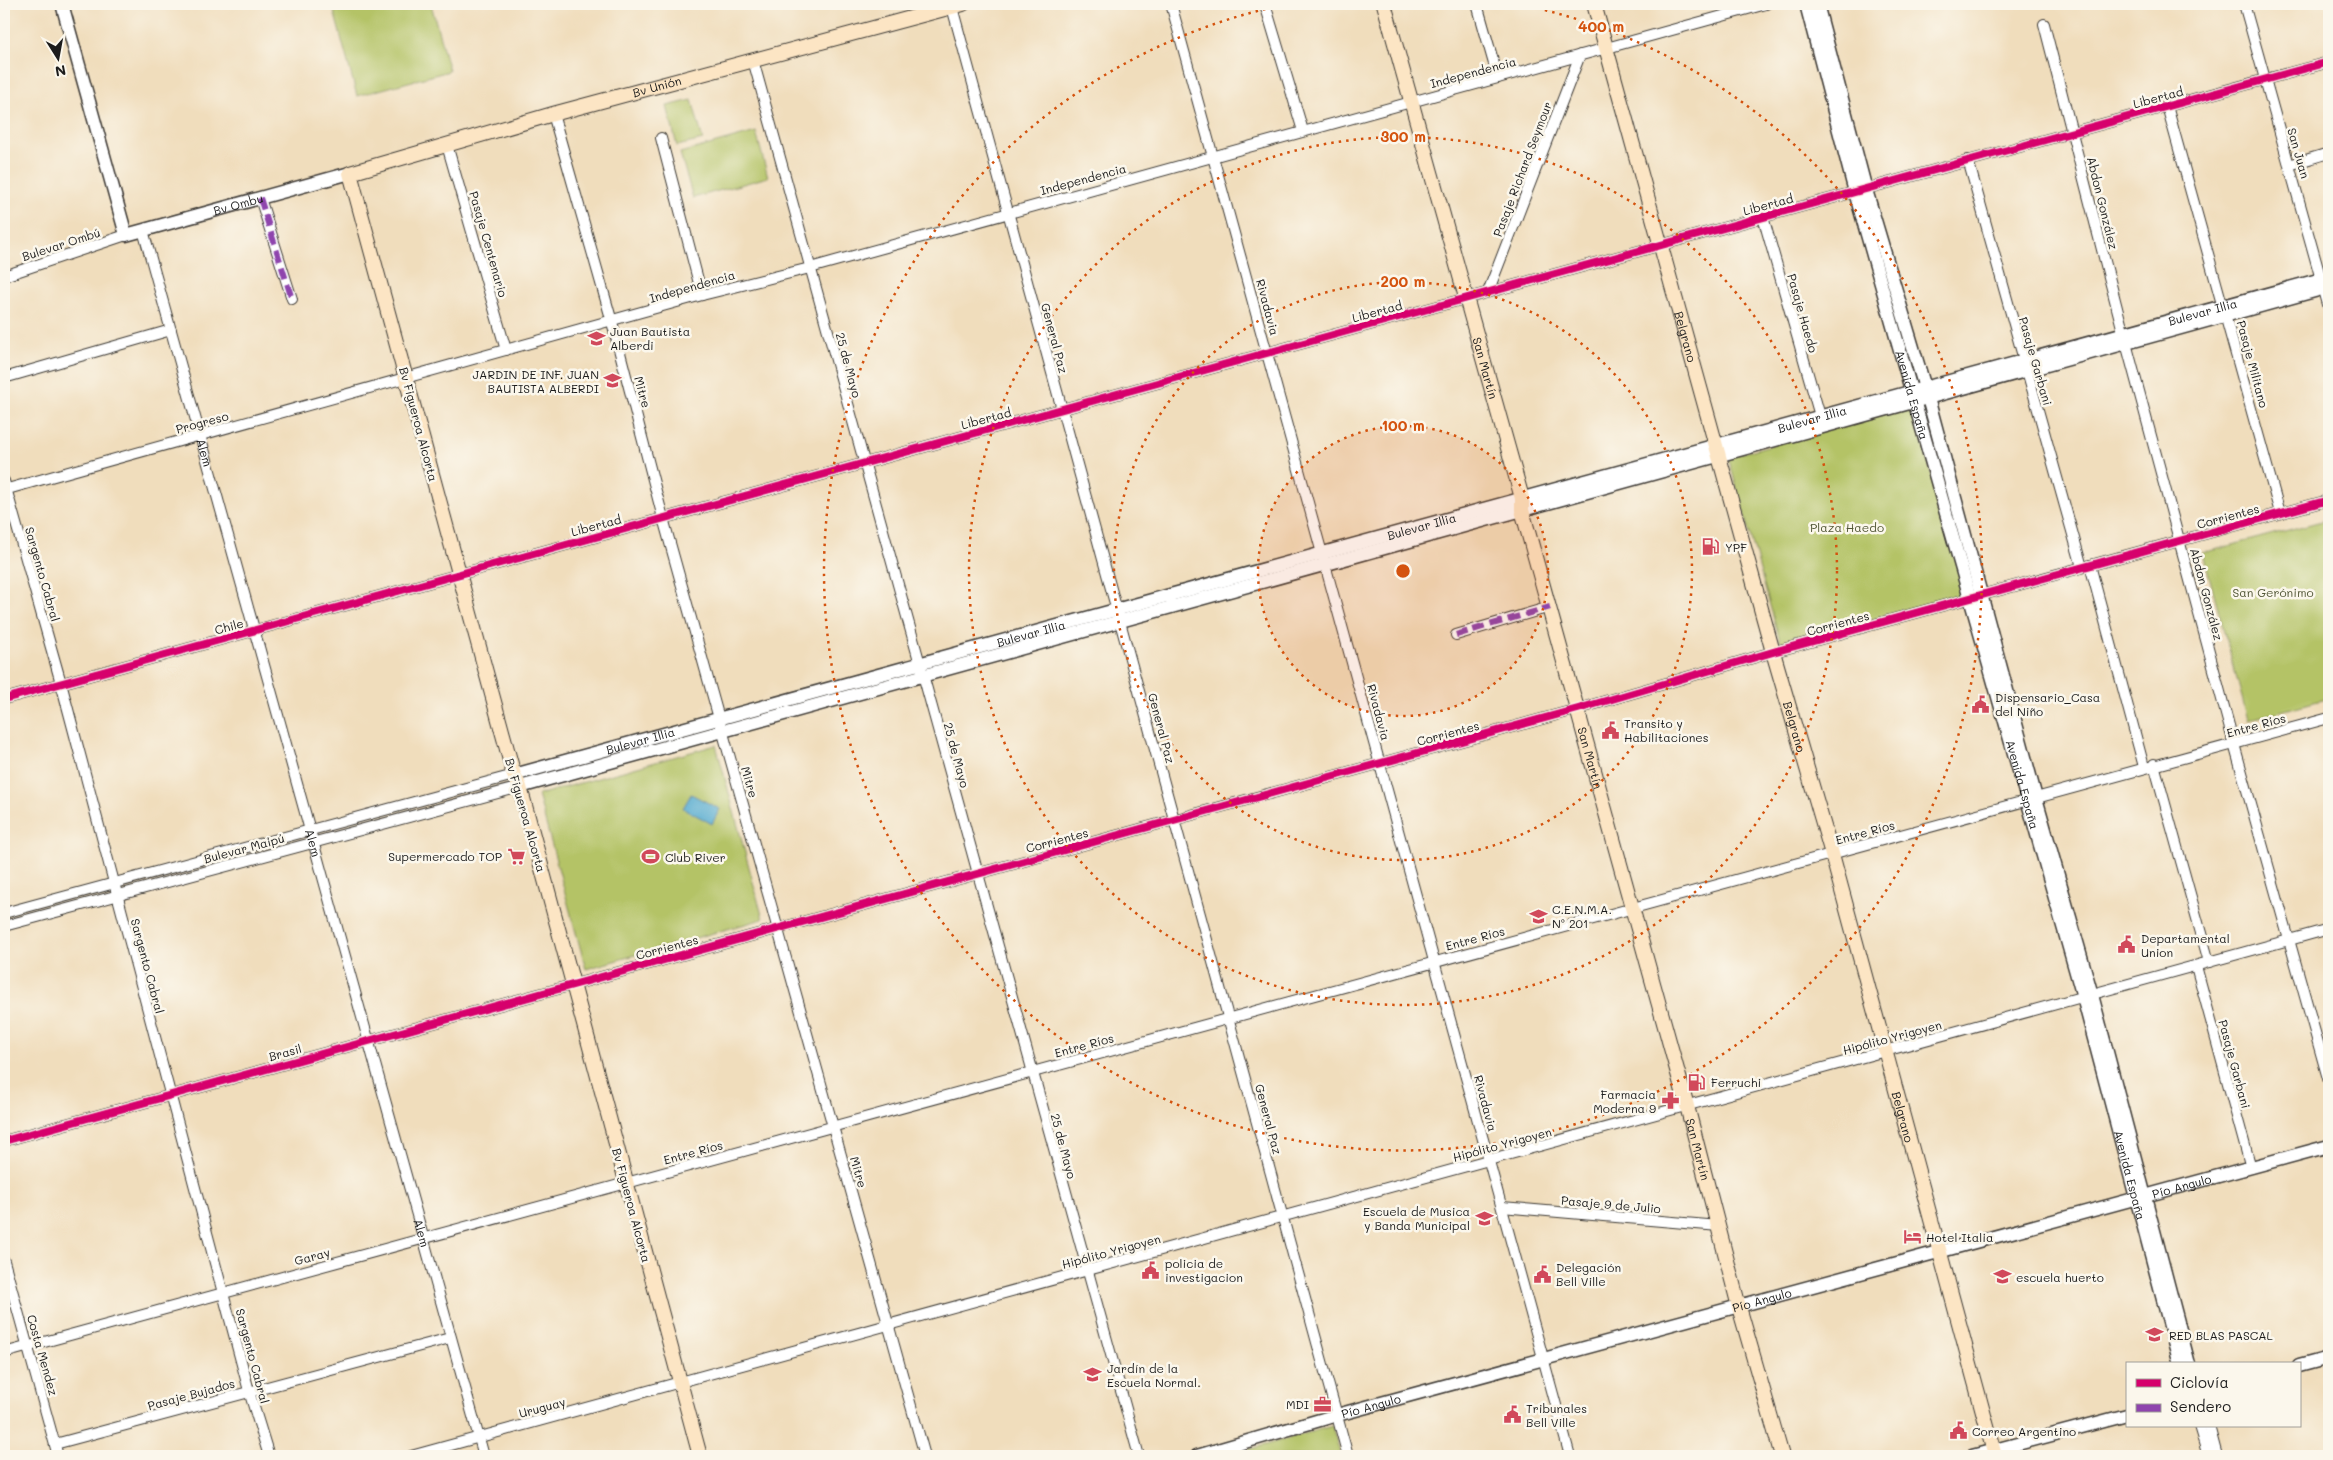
<svg xmlns="http://www.w3.org/2000/svg" width="2333" height="1460" viewBox="0 0 2333 1460" font-family="Mali,sans-serif">
	<rect width="100%" height="100%" fill="#fbf7ec"/>
	<filter id="ink" filterUnits="userSpaceOnUse"><feTurbulence type="fractalNoise" baseFrequency=".02" numOctaves="2"/><feDisplacementMap in="SourceGraphic" scale="10" xChannelSelector="R" yChannelSelector="G"/><feConvolveMatrix kernelMatrix="1 2 1 2 8 2 1 2 1" color-interpolation-filters="sRGB"/></filter>
	<filter id="wash" filterUnits="userSpaceOnUse"><feTurbulence type="fractalNoise" baseFrequency=".0096" numOctaves="4" result="noise"/><feDisplacementMap in="SourceGraphic" scale="20" xChannelSelector="R" yChannelSelector="G"/><feGaussianBlur stdDeviation="1.12" result="paint"/><feColorMatrix in="noise" values="0 0 0 0 0 0 0 0 0 0 0 0 0 0 0 0 0 1.4 0 .05"/><feComposite in="paint" operator="in"/></filter>
	<g filter="url(#wash)">
		<rect width="100%" height="100%" fill="#f0ddbc"/>
		<!-- green -->
		<g fill="#b4c366" stroke="#687041">
			<path d="M332,4h99l18,67 -92,25z"/>
			<path d="M692,100l11,40 -26,6 -10,-40z"/>
			<path d="M756,132l12,45 -75,21 -13,-45z"/>
			<path d="M1912,405l54,192 -184,51 -54,-191z"/>
			<path d="M2329,519v179l-81,22 -45,-167z"/>
			<path d="M716,745l47,174 -177,50 -48,-174z"/>
			<path d="M1332,1426l9,30h-115z"/>
		</g>
		<!-- water -->
		<path fill="#53aad0" stroke="#386376" d="M691,794l29,15 -8,15 -29,-16z"/>
	</g>
	<g filter="url(#ink)">
		<g fill="none" stroke-linecap="round" stroke-linejoin="round">
			<defs>
				<g id="minor">
					<path d="M1171,4l399,1452"/>
					<path d="M1265,4l38,127"/>
					<path d="M1477,4l21,74"/>
					<path d="M2244,4l85,304"/>
					<path d="M952,7l396,1449"/>
					<path d="M2044,24l82,319 108,401 95,338"/>
					<path d="M753,60l386,1396"/>
					<path d="M2167,106l113,407"/>
					<path d="M553,114l59,208 51,196 262,938"/>
					<path d="M661,138l41,157"/>
					<path d="M447,145l59,205"/>
					<path d="M1968,160l114,407"/>
					<path d="M2289,165l40,-12"/>
					<path d="M260,198l32,101"/>
					<path d="M1763,217l57,199"/>
					<path id="s1" d="M143,230l341,1226"/>
					<path d="M4,276l122,-41"/>
					<path d="M1488,292l92,-237"/>
					<path d="M4,378l167,-48"/>
					<path d="M4,481l57,202 188,708 20,65"/>
					<path d="M4,490l698,-195 108,-27 956,-264"/>
					<path d="M2090,565l54,202"/>
					<path d="M1456,635l94,-28"/>
					<path d="M4,699l2325,-637"/>
					<path d="M2154,764l55,198"/>
					<path d="M4,913l510,-138"/>
					<path d="M4,926l516,-139"/>
					<path d="M2196,966l55,202"/>
					<path d="M4,1141l1574,-432 195,-57 556,-152"/>
					<path d="M1502,1207l217,19"/>
					<path d="M4,1261l54,195"/>
					<path d="M4,1353l2325,-635"/>
					<path d="M2199,1426l9,30"/>
					<path d="M2209,1426l8,30"/>
					<path d="M55,1444l395,-106"/>
					<path d="M411,1456l1918,-527"/>
				</g>
				<g id="tertiary">
					<path id="s2" d="M62,4l64,231 224,-62"/>
					<path id="s3" d="M1806,4l49,188 228,805 97,367"/>
					<path d="M1817,4l49,186 62,208 108,400 56,197 97,369"/>
					<path id="s4" d="M514,775l1815,-498"/>
					<path d="M520,787l1809,-500"/>
					<path d="M2299,1366l30,-8"/>
					<path id="s5" d="M1197,1456l140,-41 992,-269"/>
					<path d="M1972,1456l155,-41"/>
				</g>
				<g id="secondary">
					<path id="s6" d="M1384,4l138,494v12l165,596 52,201 43,149"/>
					<path id="s7" d="M1594,4l179,648 59,202 163,602"/>
					<path id="s8" d="M700,1456l-180,-669 -6,-12 -164,-602 203,-59 410,-110"/>
				</g>
			</defs>
			<!-- minor casing -->
			<use href="#minor" stroke="#3c3934" stroke-width="12"/>
			<!-- tertiary casing -->
			<use href="#tertiary" stroke="#3c3934" stroke-width="15"/>
			<!-- secondary casing -->
			<use href="#secondary" stroke="#3c3934" stroke-width="16"/>
			<!-- minor -->
			<use href="#minor" stroke="#fff" stroke-width="10"/>
			<!-- tertiary -->
			<use href="#tertiary" stroke="#fff" stroke-width="12"/>
			<!-- secondary -->
			<use href="#secondary" stroke="#fce5c4" stroke-width="14"/>
			<!-- quiet -->
			<g stroke="#8e44ad" stroke-width="6" stroke-dasharray="12 6" stroke-linecap="butt">
				<path d="M260,198l32,101"/>
				<path d="M1456,635l94,-28"/>
			</g>
			<defs>
				<g id="cycleway">
					<path d="M4,699l2325,-637"/>
					<path d="M4,1141l1574,-432 195,-57 556,-152"/>
				</g>
			</defs>
			<!-- cycleway casing -->
			<use href="#cycleway" stroke="#fbf7ec" stroke-width="11"/>
			<!-- cycleway -->
			<use href="#cycleway" stroke="#d6006c" stroke-width="8"/>
		</g>
	</g>
	<!-- distance rings -->
	<circle cx="1403" cy="571" r="145" fill="#d4530e" fill-opacity=".12"/>
	<g fill="none" stroke="#d4530e" stroke-width="2.5" stroke-dasharray="2.5 5">
		<circle cx="1403" cy="571" r="145"/>
		<circle cx="1403" cy="571" r="289"/>
		<circle cx="1403" cy="571" r="434"/>
		<path d="M1523 5A579 579 0 1 1 1283 5"/>
	</g>
	<!-- icons -->
	<defs>
		<symbol id="school-bare" viewBox="-9 -9 18 18"><path d="M0-5L7-2L0 1L-7-2ZM-4 1L0 2.5L4 1V4Q0 6-4 4Z" fill="#d1495b" stroke="#fbf7ec" stroke-width="2.5" paint-order="stroke"/></symbol>
		<symbol id="fuel-bare" viewBox="-9 -9 18 18"><path d="M-5.5-6h7V0h2V4h1.3V-2.5L3-4.5l.8-.8L6-3V5H2.5V1h-1V6h-7ZM-4.2-4.7v3.2H.2V-4.7Z" fill="#d1495b" stroke="#fbf7ec" stroke-width="2.5" paint-order="stroke"/></symbol>
		<symbol id="civic-bare" viewBox="-9 -9 18 18"><path d="M-.6-6.5H3V-4.5H.6V-3L4-1V1h2V6H-6V1h2V-1L-.6-3ZM-1.2 2.5V6h2.4V2.5Z" fill="#d1495b" stroke="#fbf7ec" stroke-width="2.5" paint-order="stroke"/></symbol>
		<symbol id="supermarket-bare" viewBox="-9 -9 18 18"><path d="M-6-5.5h2.5l.6 2H6L4.5 2H-2.5L-4.4-4H-6ZM-1.5 3.2a1.3 1.3 0 1 0 .1 0ZM3 3.2a1.3 1.3 0 1 0 .1 0Z" fill="#d1495b" stroke="#fbf7ec" stroke-width="2.5" paint-order="stroke"/></symbol>
		<symbol id="stadium-bare" viewBox="-9 -9 18 18"><path d="M0-5a6.5 5 0 1 0 0 10a6.5 5 0 1 0 0-10ZM-3.5-1.8h7v3.6h-7Z" fill="#d1495b" stroke="#fbf7ec" stroke-width="2.5" paint-order="stroke"/></symbol>
		<symbol id="pharmacy-bare" viewBox="-9 -9 18 18"><path d="M-2-6h4v4h4v4h-4v4h-4v-4h-4v-4h4Z" fill="#d1495b" stroke="#fbf7ec" stroke-width="2.5" paint-order="stroke"/></symbol>
		<symbol id="hotel-bare" viewBox="-9 -9 18 18"><path d="M-6-4.5h1.5V1H6V5H4.5V3h-9V5H-6ZM-4 0a1.8 1.8 0 1 1 3.6 0ZM.5 0V-2.5h3Q6-2.5 6 0Z" fill="#d1495b" stroke="#fbf7ec" stroke-width="2.5" paint-order="stroke"/></symbol>
		<symbol id="office-bare" viewBox="-9 -9 18 18"><path d="M-6-3h4V-5.5h4V-3h4V5H-6ZM-1-4.5V-3h2v-1.5ZM-6 0V1H6V0Z" fill="#d1495b" stroke="#fbf7ec" stroke-width="2.5" paint-order="stroke"/></symbol>
	</defs>
	<g fill-rule="evenodd">
		<use href="#school-bare" x="584" y="326" width="25" height="25"/>
		<use href="#school-bare" x="600" y="368" width="25" height="25"/>
		<use href="#fuel-bare" x="1698" y="534" width="25" height="25"/>
		<use href="#civic-bare" x="1968" y="692" width="25" height="25"/>
		<use href="#civic-bare" x="1598" y="718" width="25" height="25"/>
		<use href="#supermarket-bare" x="504" y="844" width="25" height="25"/>
		<use href="#stadium-bare" x="638" y="844" width="25" height="25"/>
		<use href="#school-bare" x="1526" y="904" width="25" height="25"/>
		<use href="#civic-bare" x="2114" y="932" width="25" height="25"/>
		<use href="#fuel-bare" x="1684" y="1070" width="25" height="25"/>
		<use href="#pharmacy-bare" x="1658" y="1088" width="25" height="25"/>
		<use href="#school-bare" x="1472" y="1206" width="25" height="25"/>
		<use href="#hotel-bare" x="1900" y="1224" width="25" height="25"/>
		<use href="#civic-bare" x="1138" y="1258" width="25" height="25"/>
		<use href="#civic-bare" x="1530" y="1262" width="25" height="25"/>
		<use href="#school-bare" x="1990" y="1264" width="25" height="25"/>
		<use href="#school-bare" x="2142" y="1322" width="25" height="25"/>
		<use href="#school-bare" x="1080" y="1362" width="25" height="25"/>
		<use href="#office-bare" x="1310" y="1392" width="25" height="25"/>
		<use href="#civic-bare" x="1500" y="1402" width="25" height="25"/>
		<use href="#civic-bare" x="1946" y="1418" width="25" height="25"/>
	</g>
	<g text-anchor="middle" dominant-baseline="central" stroke-width="5" stroke-linejoin="round" paint-order="stroke">
		<!-- street labels -->
		<g font-size="12" fill="#1c1c1c" stroke="#fbf7ec">
			<text transform="translate(1473 72) rotate(-15)">Independencia</text>
			<text stroke="none"><textPath href="#s8" startOffset="1649">Bv Unión</textPath></text>
			<text transform="translate(2158 97) rotate(-15)">Libertad</text>
			<text transform="translate(2299 153) rotate(74)">San Juan</text>
			<text transform="translate(1522 169) rotate(-69)">Pasaje Richard Seymour</text>
			<text transform="translate(1083 179) rotate(-15)">Independencia</text>
			<text transform="translate(2103 203) rotate(76)">Abdon González</text>
			<text stroke="none"><textPath href="#s2" startOffset="356">Bv Ombu</textPath></text>
			<text transform="translate(1768 204) rotate(-15)">Libertad</text>
			<text transform="translate(61 244) rotate(-18)">Bulevar Ombú</text>
			<text transform="translate(489 244) rotate(74)">Pasaje Centenario</text>
			<text transform="translate(692 286) rotate(-16)">Independencia</text>
			<text transform="translate(1268 307) rotate(75)">Rivadavia</text>
			<text transform="translate(1377 311) rotate(-15)">Libertad</text>
			<text stroke="none"><textPath href="#s4" startOffset="1751">Bulevar Illia</textPath></text>
			<text transform="translate(1803 313) rotate(74)">Pasaje Haedo</text>
			<text stroke="none"><textPath href="#s7" startOffset="345">Belgrano</textPath></text>
			<text transform="translate(1055 338) rotate(75)">General Paz</text>
			<text transform="translate(2036 361) rotate(74)">Pasaje Garbani</text>
			<text transform="translate(2253 364) rotate(75)">Pasaje Militano</text>
			<text transform="translate(849 365) rotate(75)">25 de Mayo</text>
			<text stroke="none"><textPath href="#s6" startOffset="378">San Martín</textPath></text>
			<text transform="translate(643 392) rotate(75)">Mitre</text>
			<text stroke="none"><textPath href="#s3" startOffset="405">Avenida España</textPath></text>
			<text transform="translate(986 418) rotate(-15)">Libertad</text>
			<text stroke="none"><textPath href="#s4" startOffset="1346">Bulevar Illia</textPath></text>
			<text transform="translate(202 422) rotate(-15)">Progreso</text>
			<text transform="translate(419 424) rotate(75)">Bv Figueroa Alcorta</text>
			<text stroke="none"><textPath href="#s1" startOffset="231">Alem</textPath></text>
			<text transform="translate(2228 516) rotate(-15)">Corrientes</text>
			<text transform="translate(596 525) rotate(-15)">Libertad</text>
			<text stroke="none"><textPath href="#s4" startOffset="941">Bulevar Illia</textPath></text>
			<text transform="translate(43 574) rotate(74)">Sargento Cabral</text>
			<text transform="translate(2207 594) rotate(75)">Abdon González</text>
			<text transform="translate(1838 623) rotate(-15)">Corrientes</text>
			<text transform="translate(229 626) rotate(-15)">Chile</text>
			<text stroke="none"><textPath href="#s4" startOffset="536">Bulevar Illia</textPath></text>
			<text transform="translate(1379 712) rotate(75)">Rivadavia</text>
			<text transform="translate(2256 725) rotate(-15)">Entre Ríos</text>
			<text stroke="none"><textPath href="#s7" startOffset="750">Belgrano</textPath></text>
			<text transform="translate(1162 728) rotate(75)">General Paz</text>
			<text transform="translate(1448 733) rotate(-15)">Corrientes</text>
			<text stroke="none"><textPath href="#s4" startOffset="131">Bulevar Illia</textPath></text>
			<text transform="translate(957 755) rotate(75)">25 de Mayo</text>
			<text stroke="none"><textPath href="#s6" startOffset="782">San Martín</textPath></text>
			<text transform="translate(750 782) rotate(74)">Mitre</text>
			<text stroke="none"><textPath href="#s3" startOffset="810">Avenida España</textPath></text>
			<text transform="translate(526 815) rotate(74)">Bv Figueroa Alcorta</text>
			<text transform="translate(1865 832) rotate(-15)">Entre Ríos</text>
			<text transform="translate(1057 840) rotate(-15)">Corrientes</text>
			<text stroke="none"><textPath href="#s1" startOffset="636">Alem</textPath></text>
			<text transform="translate(244 848) rotate(-15)">Bulevar Maipú</text>
			<text transform="translate(1475 938) rotate(-15)">Entre Ríos</text>
			<text transform="translate(667 947) rotate(-15)">Corrientes</text>
			<text transform="translate(148 966) rotate(75)">Sargento Cabral</text>
			<text transform="translate(1892 1037) rotate(-15)">Hipólito Yrigoyen</text>
			<text transform="translate(1084 1045) rotate(-15)">Entre Ríos</text>
			<text transform="translate(285 1052) rotate(-15)">Brasil</text>
			<text transform="translate(2235 1064) rotate(75)">Pasaje Garbani</text>
			<text transform="translate(1486 1103) rotate(75)">Rivadavia</text>
			<text stroke="none"><textPath href="#s7" startOffset="1155">Belgrano</textPath></text>
			<text transform="translate(1269 1119) rotate(75)">General Paz</text>
			<text transform="translate(1502 1144) rotate(-15)">Hipólito Yrigoyen</text>
			<text transform="translate(1064 1146) rotate(75)">25 de Mayo</text>
			<text stroke="none"><textPath href="#s6" startOffset="1188">San Martín</textPath></text>
			<text transform="translate(693 1152) rotate(-15)">Entre Ríos</text>
			<text transform="translate(859 1172) rotate(74)">Mitre</text>
			<text stroke="none"><textPath href="#s3" startOffset="1215">Avenida España</textPath></text>
			<text stroke="none"><textPath href="#s5" startOffset="1021">Pío Angulo</textPath></text>
			<text transform="translate(1611 1204) rotate(5)">Pasaje 9 de Julio</text>
			<text transform="translate(632 1205) rotate(75)">Bv Figueroa Alcorta</text>
			<text stroke="none"><textPath href="#s1" startOffset="1041">Alem</textPath></text>
			<text transform="translate(1111 1251) rotate(-15)">Hipólito Yrigoyen</text>
			<text transform="translate(312 1256) rotate(-15)">Garay</text>
			<text stroke="none"><textPath href="#s5" startOffset="586">Pío Angulo</textPath></text>
			<text transform="translate(43 1355) rotate(74)">Costa Mendez</text>
			<text transform="translate(253 1356) rotate(75)">Sargento Cabral</text>
			<text transform="translate(191 1394) rotate(-15)">Pasaje Bujados</text>
			<text stroke="none"><textPath href="#s5" startOffset="181">Pío Angulo</textPath></text>
			<text transform="translate(542 1407) rotate(-15)">Uruguay</text>
		</g>
		<!-- poi labels -->
		<g font-size="12" fill="#1c1c1c" stroke="#fbf7ec" text-anchor="start">
			<text x="610" y="331">Juan Bautista<tspan x="610" dy="14">Alberdi</tspan></text>
			<text x="599" y="374" text-anchor="end">JARDIN DE INF. JUAN<tspan x="599" dy="14">BAUTISTA ALBERDI</tspan></text>
			<text x="1725" y="547">YPF</text>
			<text x="1995" y="697">Dispensario_Casa<tspan x="1995" dy="14">del Niño</tspan></text>
			<text x="1624" y="723">Transito y<tspan x="1624" dy="14">Habilitaciones</tspan></text>
			<text x="502" y="856" text-anchor="end">Supermercado TOP</text>
			<text x="665" y="857">Club River</text>
			<text x="1552" y="909">C.E.N.M.A.<tspan x="1552" dy="14">Nº 201</tspan></text>
			<text x="2141" y="938">Departamental<tspan x="2141" dy="14">Union</tspan></text>
			<text x="1711" y="1082">Ferruchi</text>
			<text x="1656" y="1094" text-anchor="end">Farmacia<tspan x="1656" dy="14">Moderna 9</tspan></text>
			<text x="1470" y="1211" text-anchor="end">Escuela de Musica<tspan x="1470" dy="14">y Banda Municipal</tspan></text>
			<text x="1926" y="1237">Hotel Italia</text>
			<text x="1165" y="1263">policia de<tspan x="1165" dy="14">investigacion</tspan></text>
			<text x="1556" y="1267">Delegación<tspan x="1556" dy="14">Bell Ville</tspan></text>
			<text x="2016" y="1277">escuela huerto</text>
			<text x="2169" y="1335">RED BLAS PASCAL</text>
			<text x="1107" y="1368">Jardín de la<tspan x="1107" dy="14">Escuela Normal.</tspan></text>
			<text x="1309" y="1404" text-anchor="end">MDI</text>
			<text x="1526" y="1408">Tribunales<tspan x="1526" dy="14">Bell Ville</tspan></text>
			<text x="1972" y="1431">Correo Argentino</text>
		</g>
		<!-- park labels -->
		<g font-size="12" fill="#515636" stroke="#fbf7ec">
			<text x="1847" y="527">Plaza Haedo</text>
			<text x="2273" y="592">San Gerónimo</text>
		</g>
	</g>
	<circle cx="1403" cy="571" r="8" fill="#d4530e" stroke="#fbf7ec" stroke-width="2.5"/>
	<g font-size="15" text-anchor="middle" font-weight="bold" fill="#d4530e" stroke="#fbf7ec" stroke-width="5" stroke-linejoin="round" paint-order="stroke">
		<text x="1601" y="32">400 m</text>
		<text x="1403" y="142">300 m</text>
		<text x="1403" y="287">200 m</text>
		<text x="1403" y="431">100 m</text>
	</g>
	<!-- margin -->
	<rect width="2333" height="1460" fill="none" stroke="#fbf7ec" stroke-width="20"/>
	<!-- legend -->
	<rect x="2126" y="1362" width="175" height="65" fill="#fbf7ec" stroke="#a29f99"/>
	<rect x="2136" y="1379" width="25" height="8" fill="#d6006c" stroke="#a29f99"/>
	<text x="2170" y="1388" font-size="15" fill="#1c1c1c">Ciclovía</text>
	<rect x="2136" y="1404" width="25" height="8" fill="#8e44ad" stroke="#a29f99"/>
	<text x="2170" y="1412" font-size="15" fill="#1c1c1c">Sendero</text>
	<!-- north arrow -->
	<g transform="translate(58 58) rotate(169)" stroke="#fbf7ec" stroke-width="4" paint-order="stroke">
	<path d="M0-4L9 19L0 12L-9 19Z" fill="#1c1c1c"/>
	<text y="-8" font-size="14" font-weight="bold" text-anchor="middle" fill="#1c1c1c">N</text>
	</g>
</svg>
